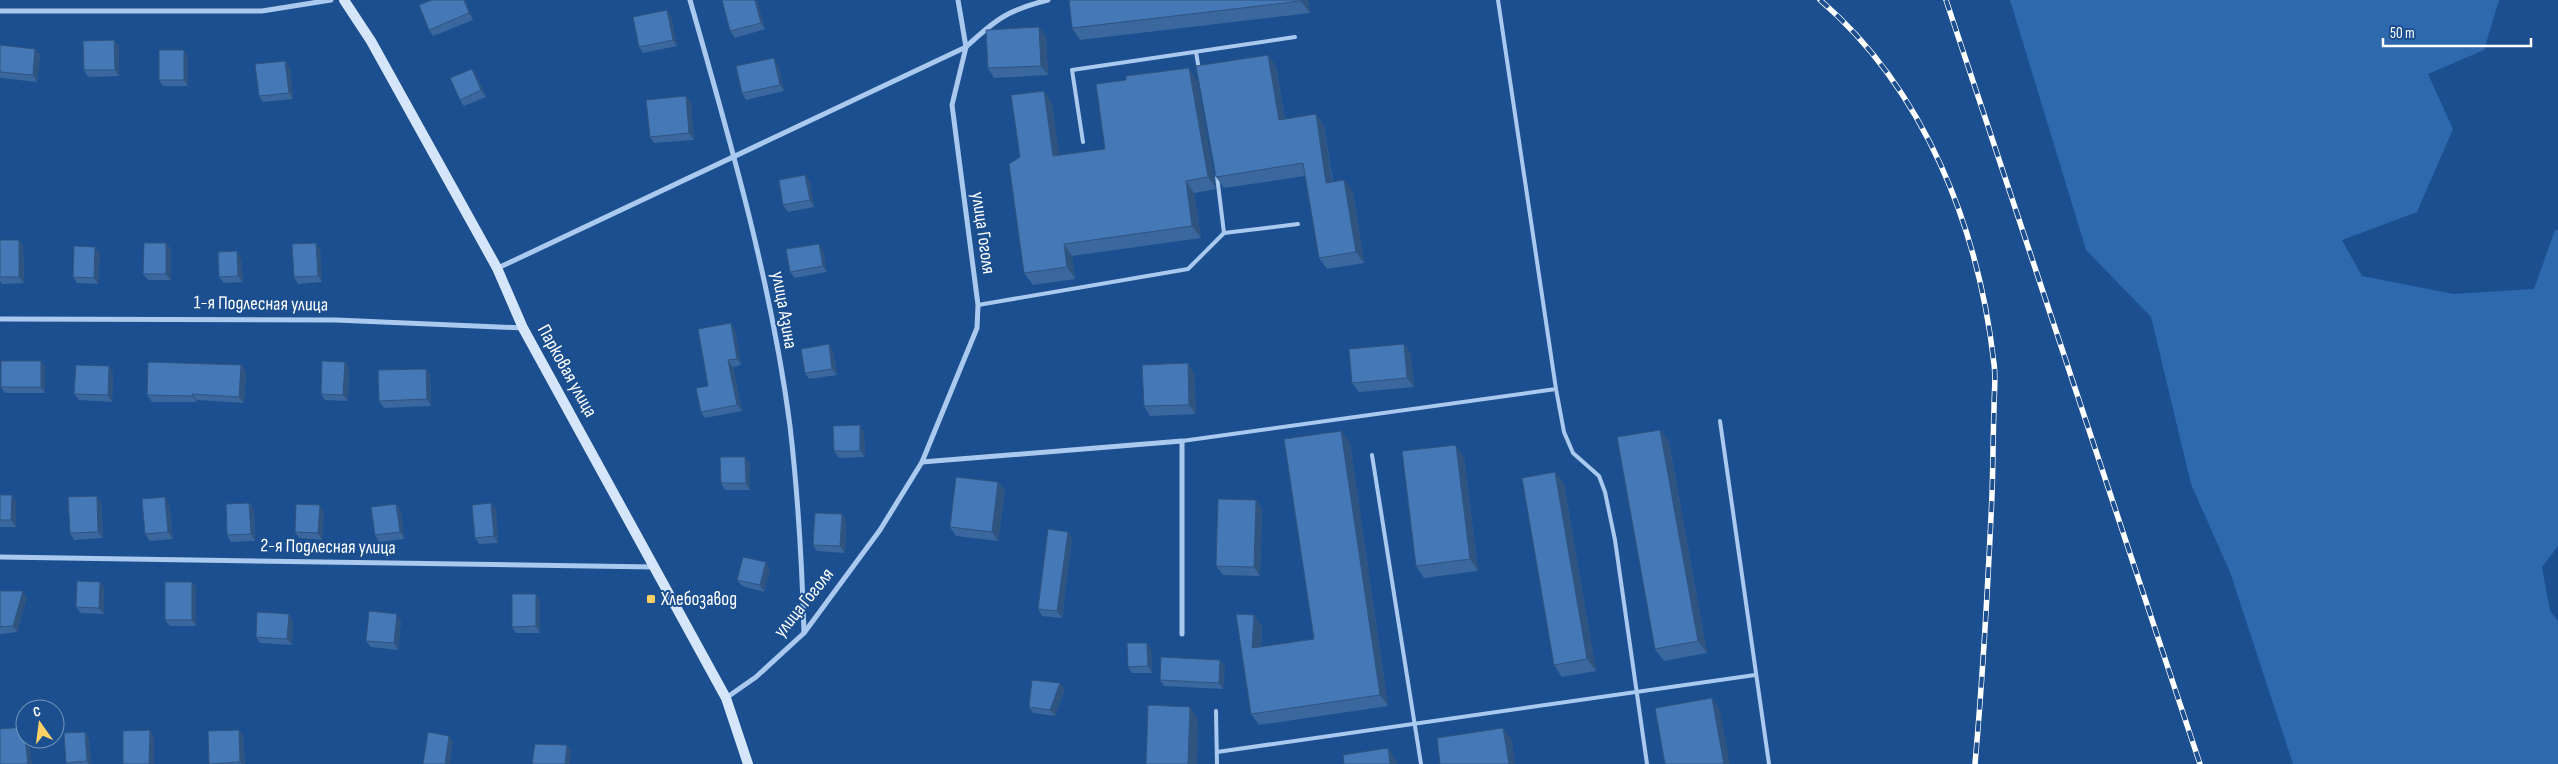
<svg xmlns="http://www.w3.org/2000/svg" width="2558" height="764" viewBox="0 0 2558 764" font-family="'Sofia Sans Condensed',sans-serif">
	<rect width="100%" height="100%" fill="#1b4f8f"/>
	<!-- green -->
	<path fill="#2e69ad" d="M2010,0h489l-15,50 -56,24 25,55 -36,83 -75,28 20,36 92,18 80,-5 21,-59h3v316l-16,21 8,44 8,10v143h-265l-63,-192 -39,-88 -40,-167 -65,-67z"/>
	<g fill="none" stroke-linecap="round" stroke-linejoin="round">
		<!-- service -->
		<g stroke="#a9c9ee" stroke-width="4">
			<path d="M1196,52l3,18"/>
			<path d="M1083,142l-11,-72 223,-33"/>
			<path d="M1217,176l7,57"/>
			<path d="M978,305l210,-36 36,-36 74,-9"/>
			<path d="M1556,389l8,43 9,21 26,23 6,16 10,48 32,224"/>
			<path d="M1720,421l49,343"/>
			<path d="M1182,441l374,-52 -58,-389"/>
			<path d="M1372,455l49,309"/>
			<path d="M1216,711l1,53"/>
			<path d="M1217,752l538,-77"/>
		</g>
		<!-- minor -->
		<g stroke="#a9c9ee" stroke-width="5">
			<path d="M690,0c40,140 81,281 100,426 8,69 12,137 14,207"/>
			<path d="M0,11h262l69,-11"/>
			<path d="M498,268l468,-221c30,-28 42,-37 82,-47"/>
			<path d="M0,319l336,1 187,8"/>
			<path d="M922,462l260,-21v193"/>
			<path d="M0,557l654,10"/>
			<path d="M726,698l30,-21 48,-44 76,-103 42,-68 55,-134 1,-23 -26,-200 14,-58 -8,-47"/>
		</g>
		<!-- secondary -->
		<path stroke="#d6e6fa" stroke-width="10" d="M344,0l27,41 126,227 26,60 203,370 22,66"/>
		<defs>
			<g id="rail">
				<path d="M1820,0c105,90 159,229 174,364 2,14 0,30 0,45 -1,28 -1,57 -2,86 -4,90 -9,179 -17,269"/>
				<path d="M1946,0l254,764"/>
			</g>
		</defs>
		<!-- rail casing -->
		<use href="#rail" stroke="#fff" stroke-width="5.5"/>
		<!-- rail -->
		<use href="#rail" stroke="#1b4f8f" stroke-width="4" stroke-dasharray="11" stroke-linecap="butt"/>
	</g>
	<!-- wall -->
	<g fill="#3a679d">
		<path d="M432,0h33l8,20 -40,16 -4,-6z"/>
		<path d="M757,0l8,29 -30,9 -5,-7z"/>
		<path d="M1308,0l2,13 -230,27 -8,-12z"/>
		<path d="M671,16l6,30 -34,7 -4,-6z"/>
		<path d="M1046,36l2,39 -54,3 -6,-10z"/>
		<path d="M114,40l5,7v29l-31,1 -4,-7z"/>
		<path d="M0,45l35,4 5,6 -3,27 -36,-4 -1,-2z"/>
		<path d="M188,57v29h-25l-4,-6z"/>
		<path d="M285,61l5,6 3,32 -30,3 -4,-6z"/>
		<path d="M778,64l6,27 -38,9 -4,-7z"/>
		<path d="M1276,66l9,53 31,-5 8,12 9,56 20,9 11,72 -37,6 -8,-11 -14,-82 -81,12 -8,-11z"/>
		<path d="M476,75l10,22 -22,9 -4,-6z"/>
		<path d="M1197,80l19,109 -22,4 7,45 -129,18 3,23 -42,6 -9,-12 -4,-116 32,-54 7,52 46,-6z"/>
		<path d="M686,96l5,7 3,37 -40,3 -4,-6z"/>
		<path d="M810,182l4,25 -26,5 -5,-7z"/>
		<path d="M0,240h19l4,6 1,37 -22,1 -2,-3z"/>
		<path d="M166,243l5,6v31h-23l-5,-6z"/>
		<path d="M95,247l5,6 -2,31 -21,-1 -4,-6z"/>
		<path d="M320,249l2,33 -24,2 -4,-7z"/>
		<path d="M823,250l4,22 -32,6 -5,-6z"/>
		<path d="M241,258l2,24 -19,1 -5,-6z"/>
		<path d="M735,330l6,35 -8,2 9,44 -37,7 -4,-6 7,-26z"/>
		<path d="M829,344l4,7 4,24 -28,4 -4,-6z"/>
		<path d="M1404,344l7,10 3,33 -55,5 -7,-9z"/>
		<path d="M41,361l4,6v26h-40l-4,-6z"/>
		<path d="M345,362l4,6 -1,33 -23,-1 -4,-6z"/>
		<path d="M241,365l5,7 -2,31 -47,-3v2h-45l-5,-7z"/>
		<path d="M426,369l4,6 1,31 -47,2 -5,-7z"/>
		<path d="M113,373l-1,29 -33,-2 -5,-6z"/>
		<path d="M1194,373l2,41 -46,2 -6,-10z"/>
		<path d="M1660,430l9,12 38,211 -43,8 -9,-12z"/>
		<path d="M864,432l1,25 -26,1 -5,-7z"/>
		<path d="M1350,443l38,263 -129,19 -8,-11 3,-99 8,11 -1,21 53,-8z"/>
		<path d="M1464,457l14,114 -54,7 -8,-12z"/>
		<path d="M750,463v27h-25l-4,-7z"/>
		<path d="M1555,472l9,12 32,187 -34,6 -8,-12z"/>
		<path d="M998,482l7,9 -7,50 -42,-5 -6,-9z"/>
		<path d="M0,495h12l4,7v25h-16z"/>
		<path d="M1256,500l6,9 -2,67 -37,-1 -7,-9z"/>
		<path d="M101,502l2,36 -29,2 -4,-7z"/>
		<path d="M169,503l4,36 -23,2 -5,-7z"/>
		<path d="M249,503l5,6 1,32 -24,1 -4,-7z"/>
		<path d="M491,503l5,6 2,34 -19,1 -4,-6z"/>
		<path d="M396,504l5,7 3,28 -25,3 -4,-7z"/>
		<path d="M324,512l-2,28 -23,-2 -4,-6z"/>
		<path d="M842,514l4,7 -1,32 -28,-2 -4,-6z"/>
		<path d="M1072,538l-10,80 -20,-2 -4,-7z"/>
		<path d="M770,569l-6,23 -22,-6 -5,-6z"/>
		<path d="M100,582l4,6v26l-23,-1 -5,-6z"/>
		<path d="M192,582l4,6v38h-26l-5,-6z"/>
		<path d="M0,591h23l4,6 -10,35 -17,2z"/>
		<path d="M536,594l4,7v32h-24l-4,-6z"/>
		<path d="M293,620l-1,25 -32,-2 -4,-6z"/>
		<path d="M401,621l-3,29 -27,-3 -5,-6z"/>
		<path d="M1151,649l1,24h-20l-4,-6z"/>
		<path d="M1225,666l-2,23 -59,-3 -4,-6z"/>
		<path d="M1065,689l-10,27 -22,-3 -4,-6z"/>
		<path d="M85,732l4,7 2,25h-24l-1,-1z"/>
		<path d="M243,736l2,28h-35z"/>
	</g>
	<!-- shaded-wall -->
	<g fill="#305480">
		<path d="M464,0h1l8,20 -4,-7z"/>
		<path d="M755,0h2l8,29 -4,-6z"/>
		<path d="M1301,0h7l2,13 -9,-12z"/>
		<path d="M667,10l4,6 6,30 -4,-6z"/>
		<path d="M1039,27l7,9 2,39 -7,-9z"/>
		<path d="M114,40l5,7v29l-4,-6z"/>
		<path d="M35,49l5,6 -3,27 -4,-7z"/>
		<path d="M184,50l4,7v29l-4,-6z"/>
		<path d="M1268,55l8,11 11,66 -8,-12z"/>
		<path d="M774,58l4,6 6,27 -4,-6z"/>
		<path d="M285,61l5,6 3,32 -4,-6z"/>
		<path d="M1189,68l8,12 19,109 -8,-12z"/>
		<path d="M472,69l4,6 10,22 -5,-7z"/>
		<path d="M1044,91l8,12 9,65 -8,-12z"/>
		<path d="M686,96l5,7 3,37 -5,-7z"/>
		<path d="M1316,114l8,12 10,68 -8,-11z"/>
		<path d="M805,175l5,7 4,25 -4,-7z"/>
		<path d="M1344,180l9,11 11,72 -8,-11z"/>
		<path d="M1186,181l8,12 7,45 -9,-12z"/>
		<path d="M19,240l4,6 1,37 -5,-6z"/>
		<path d="M166,243l5,6v31l-5,-6z"/>
		<path d="M316,243l4,6 2,33 -4,-6z"/>
		<path d="M819,244l4,6 4,22 -4,-6z"/>
		<path d="M1064,244l8,12 3,23 -8,-12z"/>
		<path d="M95,247l5,6 -2,31 -4,-6z"/>
		<path d="M237,251l4,7 2,24 -5,-6z"/>
		<path d="M731,323l4,7 6,35 -4,-6z"/>
		<path d="M829,344l4,7 4,24 -5,-6z"/>
		<path d="M1404,344l7,10 3,33 -7,-9z"/>
		<path d="M728,360l5,7 9,44 -5,-6z"/>
		<path d="M41,361l4,6v26l-4,-6z"/>
		<path d="M345,362l4,6 -1,33 -5,-6z"/>
		<path d="M1188,363l6,10 2,41 -7,-9z"/>
		<path d="M241,365l5,7 -2,31 -5,-6z"/>
		<path d="M109,366l4,7 -1,29 -4,-7z"/>
		<path d="M426,369l4,6 1,31 -4,-7z"/>
		<path d="M192,394l5,6v2l-5,-6z"/>
		<path d="M860,425l4,7 1,25 -5,-6z"/>
		<path d="M1660,430l9,12 38,211 -9,-12z"/>
		<path d="M1341,431l9,12 38,263 -8,-11z"/>
		<path d="M1456,445l8,12 14,114 -8,-12z"/>
		<path d="M745,457l5,6v27l-4,-7z"/>
		<path d="M1555,472l9,12 32,187 -9,-12z"/>
		<path d="M998,482l7,9 -7,50 -6,-9z"/>
		<path d="M12,495l4,7v25l-5,-7z"/>
		<path d="M97,496l4,6 2,36 -5,-6z"/>
		<path d="M165,497l4,6 4,36 -5,-7z"/>
		<path d="M1256,500l6,9 -2,67 -6,-9z"/>
		<path d="M249,503l5,6 1,32 -4,-7z"/>
		<path d="M491,503l5,6 2,34 -4,-7z"/>
		<path d="M396,504l5,7 3,28 -4,-7z"/>
		<path d="M320,505l4,7 -2,28 -4,-7z"/>
		<path d="M842,514l4,7 -1,32 -5,-7z"/>
		<path d="M1068,532l4,6 -10,80 -5,-7z"/>
		<path d="M766,562l4,7 -6,23 -4,-7z"/>
		<path d="M100,582l4,6v26l-5,-6z"/>
		<path d="M192,582l4,6v38l-4,-6z"/>
		<path d="M23,591l4,6 -10,35 -4,-6z"/>
		<path d="M536,594l4,7v32l-4,-7z"/>
		<path d="M289,614l4,6 -1,25 -5,-6z"/>
		<path d="M397,614l4,7 -3,29 -4,-7z"/>
		<path d="M1254,615l8,11 -2,34 -8,-12z"/>
		<path d="M1147,643l4,6 1,24 -4,-7z"/>
		<path d="M1220,660l5,6 -2,23 -4,-6z"/>
		<path d="M1060,683l5,6 -10,27 -5,-6z"/>
		<path d="M1712,698l8,12 10,54h-6z"/>
		<path d="M1190,707l8,12 -1,45h-9z"/>
		<path d="M1503,728l9,12 3,24h-6z"/>
		<path d="M150,730l4,7v27h-5z"/>
		<path d="M239,730l4,6 2,28h-3l-2,-2z"/>
		<path d="M85,732l4,7 2,25h-2l-2,-3z"/>
		<path d="M449,736l4,6 -3,22h-5z"/>
		<path d="M25,739h4l3,25h-4z"/>
		<path d="M567,745l4,6 -1,13h-5z"/>
		<path d="M1388,748l8,12 1,4h-7z"/>
	</g>
	<!-- building -->
	<g fill="#4478b7" stroke="#305480">
		<path d="M432,0h32l5,13 -40,17 -10,-25z"/>
		<path d="M722,0h33l6,23 -31,8z"/>
		<path d="M1069,0h232v1l-229,27z"/>
		<path d="M667,10l6,30 -34,7 -6,-30z"/>
		<path d="M1039,27l2,39 -53,2 -2,-38z"/>
		<path d="M114,40l1,30h-31l-1,-29z"/>
		<path d="M0,45l35,4 -2,26 -33,-3z"/>
		<rect x="159" y="50" width="25" height="30"/>
		<path d="M1268,55l11,65 37,-6 10,69 18,-3 12,72 -37,6 -16,-95 -87,14 -20,-111z"/>
		<path d="M774,58l6,27 -38,8 -6,-27z"/>
		<path d="M285,61l4,32 -30,3 -4,-32z"/>
		<path d="M1189,68l19,109 -22,4 6,45 -128,18 3,23 -43,6 -15,-109 11,-7 -9,-62 33,-4 9,65 52,-7 -9,-65 30,-4v-4z"/>
		<path d="M472,69l9,21 -21,10 -10,-22z"/>
		<path d="M686,96l3,37 -39,4 -4,-37z"/>
		<path d="M805,175l5,25 -27,5 -4,-25z"/>
		<rect x="0" y="240" width="19" height="37"/>
		<path d="M144,243h22v31h-23z"/>
		<path d="M316,243l2,33 -24,1 -2,-33z"/>
		<path d="M819,244l4,22 -33,6 -4,-23z"/>
		<path d="M74,246l21,1 -1,31 -21,-1z"/>
		<path d="M237,251l1,25 -19,1 -1,-25z"/>
		<path d="M731,323l6,36 -9,1 9,45 -36,7 -5,-24 12,-2 -10,-57z"/>
		<path d="M829,344l3,25 -27,4 -4,-24z"/>
		<path d="M1404,344l3,34 -55,5 -3,-34z"/>
		<rect x="1" y="361" width="40" height="26"/>
		<path d="M322,361l23,1 -2,33 -22,-1z"/>
		<path d="M148,362l93,3 -2,32 -47,-3v2l-45,-1z"/>
		<path d="M1188,363l1,42 -45,1 -2,-41z"/>
		<path d="M76,365l33,1 -1,29 -34,-1z"/>
		<path d="M426,369l1,30 -48,2 -1,-31z"/>
		<path d="M860,425v26h-26l-1,-25z"/>
		<path d="M1660,430l38,211 -43,8 -38,-212z"/>
		<path d="M1341,431l39,264 -129,19 -15,-100 18,1 -2,33 62,-9 -30,-200z"/>
		<path d="M1456,445l14,114 -54,7 -14,-115z"/>
		<path d="M720,457h25l1,26h-25z"/>
		<path d="M1555,472l32,187 -33,6 -32,-187z"/>
		<path d="M956,477l42,5 -6,50 -42,-5z"/>
		<path d="M0,495h12l-1,25h-11z"/>
		<path d="M97,496l1,36 -28,1 -2,-36z"/>
		<path d="M165,497l3,35 -23,2 -3,-35z"/>
		<path d="M1218,499l38,1 -2,67 -38,-1z"/>
		<path d="M249,503l2,31 -24,1 -1,-31z"/>
		<path d="M491,503l3,33 -19,2 -3,-33z"/>
		<path d="M296,504l24,1 -2,28 -23,-1z"/>
		<path d="M396,504l4,28 -25,3 -4,-28z"/>
		<path d="M815,513l27,1 -2,32 -27,-1z"/>
		<path d="M1048,529l20,3 -11,79 -19,-2z"/>
		<path d="M743,557l23,5 -6,23 -23,-5z"/>
		<path d="M77,581l23,1 -1,26 -23,-1z"/>
		<rect x="165" y="582" width="27" height="38"/>
		<path d="M0,591h23l-10,35 -13,1z"/>
		<path d="M512,594h24v32l-24,1z"/>
		<path d="M369,611l28,3 -3,29 -28,-2z"/>
		<path d="M257,612l32,2 -2,25 -31,-2z"/>
		<path d="M1127,643h20l1,23 -20,1z"/>
		<path d="M1161,657l59,3 -1,23 -59,-3z"/>
		<path d="M1032,680l28,3 -10,27 -21,-3z"/>
		<path d="M1712,698l12,66h-59l-10,-56z"/>
		<path d="M1148,705l42,2 -2,57h-42z"/>
		<path d="M24,727l4,37h-28v-35z"/>
		<path d="M1503,728l6,36h-69l-3,-26z"/>
		<path d="M150,730l-1,34h-26v-33z"/>
		<path d="M239,730l1,32 -31,2 -1,-33z"/>
		<path d="M85,732l2,29 -21,2 -2,-30z"/>
		<path d="M428,732l21,4 -4,28h-22z"/>
		<path d="M535,744l32,1 -2,19h-33z"/>
		<path d="M1388,748l2,16h-46l-1,-9z"/>
	</g>
	<!-- markers -->
	<rect fill="#ffd166" stroke="#1b4f8f" stroke-width="2" x="646" y="594" width="10" height="10" rx="2.5"/>
	<g text-anchor="middle" dominant-baseline="central" stroke-width="4" stroke-linejoin="round" paint-order="stroke">
		<!-- street labels -->
		<g font-size="19" fill="#fff" stroke="#1b4f8f">
			<text transform="translate(983 233) rotate(82)">улица Гоголя</text>
			<text transform="translate(261 304) rotate(1)">1-я Подлесная улица</text>
			<text transform="translate(784 310) rotate(80)">улица Азина</text>
			<text transform="translate(567 371) rotate(61)">Парковая улица</text>
			<text transform="translate(328 547) rotate(1)">2-я Подлесная улица</text>
			<text transform="translate(804 603) rotate(-51)">улица Гоголя</text>
		</g>
		<!-- poi labels -->
		<g font-size="19" fill="#fff" stroke="#1b4f8f" text-anchor="start">
			<text x="661" y="599">Хлебозавод</text>
		</g>
	</g>
	<!-- north arrow -->
	<g transform="translate(40 724) rotate(346)"><circle r="24" fill="#1b4f8f" stroke="#7695bc"/>
	<path d="M0-4L9 19L0 12L-9 19Z" fill="#ffd166"/>
	<text y="-8" font-size="14" font-weight="bold" text-anchor="middle" fill="#ffffff">С</text>
	</g>
	<!-- scale -->
	<path d="M2383 38v8h148v-8" fill="none" stroke="#ffffff" stroke-width="2.5"/>
	<text x="2390" y="38" font-size="15" fill="#ffffff" stroke="#1b4f8f" stroke-width="4" paint-order="stroke">50 m</text>
</svg>
